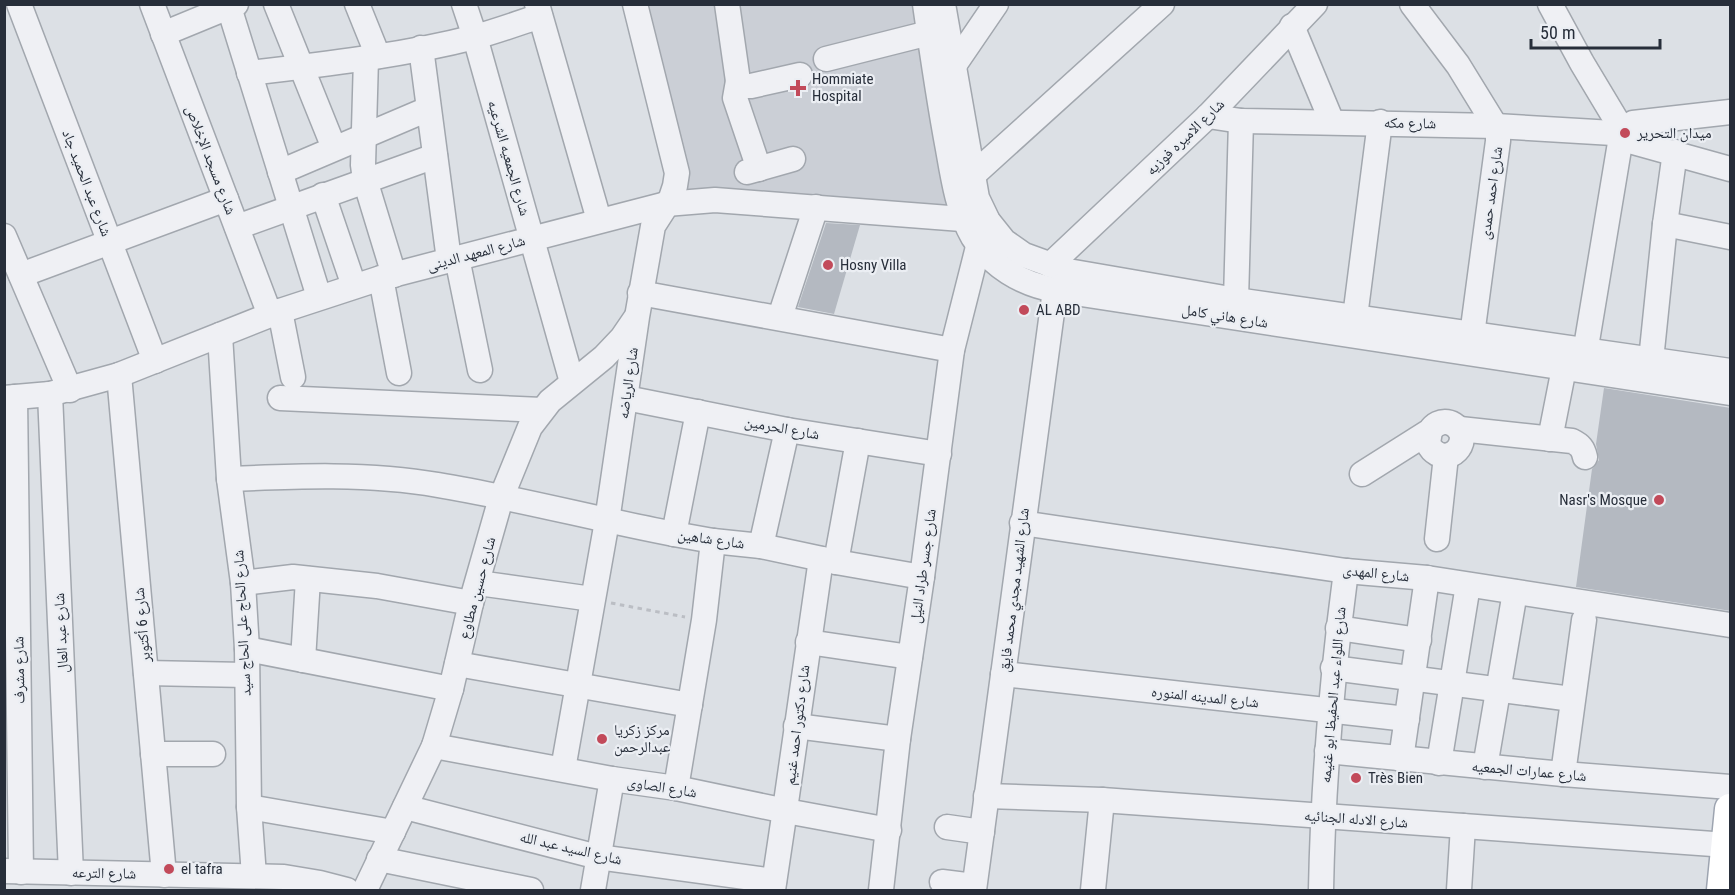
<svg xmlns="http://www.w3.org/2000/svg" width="1735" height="895" viewBox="0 0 1735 895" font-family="'Roboto Condensed','Noto Naskh Arabic',sans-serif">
	<rect width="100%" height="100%" fill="#dce0e5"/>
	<!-- built -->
	<path fill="#cbcfd6" d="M640,5h280l37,205 -278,-13z"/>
	<!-- building -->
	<g fill="#b4b9c1">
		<path d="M826,223l34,2 -26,89 -36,-7z"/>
		<path d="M1604,388l127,20v203l-155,-24 16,-118 7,-9 -3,-16z"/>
	</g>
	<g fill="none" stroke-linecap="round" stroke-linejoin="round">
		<defs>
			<g id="minor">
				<path d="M19,4l136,357"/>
				<path d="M152,4l118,311"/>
				<path d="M276,4l58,144"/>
				<path d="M357,4l21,52"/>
				<path d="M464,4l11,33 97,345"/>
				<path d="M537,4l62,216"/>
				<path d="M727,4l11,77 6,5h7l49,-11"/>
				<path d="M925,4c7,49 14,97 23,145 5,29 10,62 25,88 19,29 48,47 82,53l675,103"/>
				<path d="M943,4l34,194 11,23 16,20 20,14 44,16 168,29 494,71"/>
				<path d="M1412,4l46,61 40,65v11l-26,194"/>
				<path d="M1550,4l32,59 36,60"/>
				<path d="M229,7l90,290"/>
				<path d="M1292,26l40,96"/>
				<path d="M163,34l73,-30"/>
				<path d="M421,48l28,212"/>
				<path d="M366,58l-3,107 2,15 29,95"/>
				<path d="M826,59l103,-26"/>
				<path d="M249,73c76,-9 152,-17 226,-36 22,-6 44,-14 65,-21"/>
				<path d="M947,73l6,-6 43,-63"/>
				<path d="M738,81l-3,17 24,71"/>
				<path d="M1208,116l33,5 255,5 117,7"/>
				<path d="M1633,123l97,-11"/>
				<path d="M1633,142l97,27"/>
				<path d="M280,172l148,-63"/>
				<path d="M747,172l46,-13"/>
				<path d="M972,176l190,-172"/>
				<path d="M323,195l31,91"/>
				<path d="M1665,224l65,13"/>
				<path d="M237,227l198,-71"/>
				<path d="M4,236l66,154"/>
				<path d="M457,258l23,112"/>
				<path d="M1050,265l158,-149 107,-112"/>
				<path d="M21,275l205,-76"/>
				<path d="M381,278l18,95"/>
				<path d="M640,293l312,57"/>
				<path d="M1236,300l5,-179"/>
				<path d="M280,311l13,66"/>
				<path d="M780,317l36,-110"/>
				<path d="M1355,317l25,-195"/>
				<path d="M220,335l9,144 14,104 4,66 2,158 5,69"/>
				<path d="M1651,360l14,-136 10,-72"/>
				<path d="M1583,365l37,-222"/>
				<path d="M119,375l45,500"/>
				<path d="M50,394l21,479"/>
				<path d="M15,397l6,475"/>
				<path d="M4,398l46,-4 69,-19 161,-64 101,-33 285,-74 49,-4 273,21"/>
				<path d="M280,398l262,12"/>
				<path d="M626,398l161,32 152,24"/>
				<path d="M1460,429l112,12c8,4 11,7 13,16"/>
				<path d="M1550,439l14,-71"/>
				<path d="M1362,474l68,-43c9,-14 26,-11 32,4 1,22 -25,29 -34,8l2,-12"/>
				<path d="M229,479c69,-3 140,-6 209,6 79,13 157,34 236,49l39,7 48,5 75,16 86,15"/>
				<path d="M1022,523l324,48 81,7 303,47"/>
				<path d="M674,534l24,-122"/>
				<path d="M1437,539l9,-83"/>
				<path d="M761,546l26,-116"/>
				<path d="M836,562l22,-121"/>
				<path d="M243,583l50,-6 84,9 94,17"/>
				<path d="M478,583l114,16"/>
				<path d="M1338,628l81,12"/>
				<path d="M808,642l102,15"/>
				<path d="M247,649l204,40"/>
				<path d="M303,660l5,-81"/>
				<path d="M457,664l233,41"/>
				<path d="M1333,668l239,31"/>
				<path d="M146,673l100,2"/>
				<path d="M1003,674l404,45"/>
				<path d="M796,726l102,13"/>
				<path d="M434,746l178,33 64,9 110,23 103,19"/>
				<path d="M1327,751l236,23 167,13"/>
				<path d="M153,754h60"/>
				<path d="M1401,759l26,-181"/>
				<path d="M1439,763l29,-178"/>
				<path d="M1485,767l30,-175"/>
				<path d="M563,769l44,-248 30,-204 16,-91 18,-28 4,-12 2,-13 -42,-169"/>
				<path d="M1563,774l21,-154"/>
				<path d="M676,788l28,-168 9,-79"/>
				<path d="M986,796l116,4 625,45"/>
				<path d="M249,807l144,25"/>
				<path d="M405,807l193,50 176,24"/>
				<path d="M947,827l35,5"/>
				<path d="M379,859l152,31"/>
				<path d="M4,871l280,6 36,6 27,7"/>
				<path d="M942,882l32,4"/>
				<path d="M365,890l69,-144 17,-57 20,-86 30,-105 29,-71 20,-26 54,-44 18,-19 13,-19"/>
				<path d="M593,890l19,-111"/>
				<path d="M773,890c17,-110 31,-220 48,-331"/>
				<path d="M881,890l17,-151 24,-162 30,-227 27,-107"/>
				<path d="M974,890l81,-600"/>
				<path d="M1093,890l9,-90"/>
				<path d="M1321,890c2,-107 11,-213 25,-319"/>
				<path d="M1459,890l4,-64"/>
			</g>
			<path id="major" d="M1722,890l8,-81"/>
		</defs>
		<!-- minor casing -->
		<use href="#minor" stroke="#a2a7ae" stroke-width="27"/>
		<!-- major casing -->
		<use href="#major" stroke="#9da4b0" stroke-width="33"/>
		<!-- path -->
		<path stroke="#bbbec4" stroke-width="3" stroke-dasharray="4.5 4.5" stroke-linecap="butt" d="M611,603l74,14"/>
		<!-- minor -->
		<use href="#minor" stroke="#eff0f4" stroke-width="24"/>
		<!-- major -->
		<use href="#major" stroke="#fff" stroke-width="30"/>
	</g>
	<!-- markers -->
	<g fill="#c24a5a" stroke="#ebeef3" stroke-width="2">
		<path d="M795 79h6v6h6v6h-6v6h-6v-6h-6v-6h6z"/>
		<circle cx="1625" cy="133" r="6"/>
		<circle cx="828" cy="265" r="6"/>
		<circle cx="1024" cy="310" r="6"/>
		<circle cx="1659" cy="500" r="6"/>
		<circle cx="602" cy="739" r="6"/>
		<circle cx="1356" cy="778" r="6"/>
		<circle cx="169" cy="869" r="6"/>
	</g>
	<g text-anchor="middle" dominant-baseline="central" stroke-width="4.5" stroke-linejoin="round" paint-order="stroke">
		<!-- poi labels -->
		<g font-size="15" fill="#272e3a" stroke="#ebeef3" text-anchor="start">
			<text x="812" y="79">Hommiate<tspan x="812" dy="17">Hospital</tspan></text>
			<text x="1637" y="133">ميدان التحرير</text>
			<text x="840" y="265">Hosny Villa</text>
			<text x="1036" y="310">AL ABD</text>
			<text x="1647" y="500" text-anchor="end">Nasr's Mosque</text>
			<text x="614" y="730">مركز زكريا<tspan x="614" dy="17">عبدالرحمن</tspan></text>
			<text x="1368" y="778">Très Bien</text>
			<text x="181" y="869">el tafra</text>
		</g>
		<!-- street labels -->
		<g font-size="15" fill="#272e3a" stroke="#ebeef3">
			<text transform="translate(1410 123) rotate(1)">شارع مكه</text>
			<text transform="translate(1185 137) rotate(-44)">شارع الاميره فوزيه</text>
			<text transform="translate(509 158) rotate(74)">شارع الجمعيه الشرعيه</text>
			<text transform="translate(211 160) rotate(69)">شارع مسجد الإخلاص</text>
			<text transform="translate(87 183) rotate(69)">شارع عبد الحميد جاد</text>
			<text transform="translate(1491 193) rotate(-82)">شارع احمد حمدى</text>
			<text transform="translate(476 253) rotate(-15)">شارع المعهد الدينى</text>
			<text transform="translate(1225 316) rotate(9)">شارع هاني كامل</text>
			<text transform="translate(628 383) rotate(-82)">شارع الرياضه</text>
			<text transform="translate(782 428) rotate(10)">شارع الحرمين</text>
			<text transform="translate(711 539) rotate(8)">شارع شاهين</text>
			<text transform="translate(923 566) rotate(-82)">شارع جسر طراد النيل</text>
			<text transform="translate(1376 573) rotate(6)">شارع المهدى</text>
			<text transform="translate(477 588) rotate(-75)">شارع حسين مطاوع</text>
			<text transform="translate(1014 590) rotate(-83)">شارع الشهيد مجدي محمد فايق</text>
			<text transform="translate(242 623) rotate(-93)">شارع الحاج على الحاج سيد</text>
			<text transform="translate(142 625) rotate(-95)">شارع 6 أكتوبر</text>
			<text transform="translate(61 633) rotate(-93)">شارع عبد العال</text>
			<text transform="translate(19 670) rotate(-91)">شارع مشرف</text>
			<text transform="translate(1333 695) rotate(-85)">شارع اللواء عبد الحفيظ ابو غنيمه</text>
			<text transform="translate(1205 697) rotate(6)">شارع المدينه المنوره</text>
			<text transform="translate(797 725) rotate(-83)">شارع دكتور احمد غنيم</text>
			<text transform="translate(1529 771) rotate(5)">شارع عمارات الجمعيه</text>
			<text transform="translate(662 787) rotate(9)">شارع الصاوى</text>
			<text transform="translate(1356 819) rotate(4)">شارع الادله الجنائيه</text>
			<text transform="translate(571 848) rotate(13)">شارع السيد عبد الله</text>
			<text transform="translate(104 873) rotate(1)">شارع الترعه</text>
		</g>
	</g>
	<!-- border -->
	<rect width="1735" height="895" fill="none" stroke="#272e3a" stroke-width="12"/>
	<!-- scale -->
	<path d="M1531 39v9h129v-9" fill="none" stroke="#272e3a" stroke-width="3"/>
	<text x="1540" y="39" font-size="18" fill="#272e3a" stroke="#ebeef3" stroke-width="4.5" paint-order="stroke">50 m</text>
</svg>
